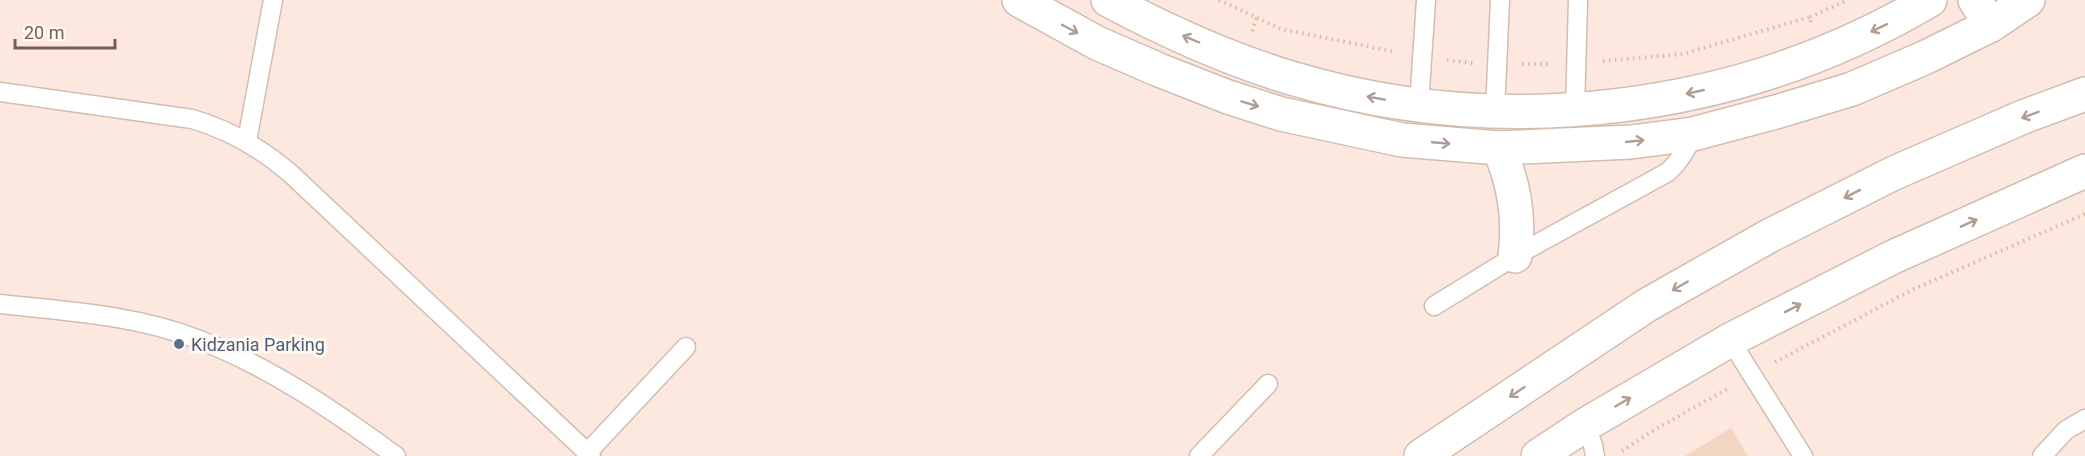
<svg xmlns="http://www.w3.org/2000/svg" width="2085" height="456" viewBox="0 0 2085 456" font-family="Roboto,sans-serif">
	<rect width="100%" height="100%" fill="#fdf6ec"/>
	<!-- commercial -->
	<rect fill="#fde8e0" x="0" y="0" width="2085" height="456"/>
	<!-- building -->
	<path fill="#f3d5c3" d="M1731,428l17,28h-63z"/>
	<g fill="none" stroke-linecap="round" stroke-linejoin="round">
		<defs>
			<g id="service">
				<path d="M0,92l192,27c38,11 69,29 99,55l300,282"/>
				<path d="M1419,105l7,-105"/>
				<path d="M1575,110l3,-110"/>
				<path d="M1495,111l5,-111"/>
				<path d="M247,141l26,-141"/>
				<path d="M0,304c66,7 134,11 197,35 72,27 137,72 199,117"/>
				<path d="M1434,306l81,-50 153,-84c12,-11 19,-22 25,-38"/>
				<path d="M1730,340l73,116"/>
				<path d="M1585,425l8,20 2,11"/>
				<path d="M587,453l99,-106"/>
				<path d="M1199,456l69,-72"/>
				<path d="M2042,456l24,-26 19,-11"/>
			</g>
			<g id="minor">
				<path d="M1019,0l78,43 62,27 69,27 53,17 121,26 97,8 132,-6 62,-8 83,-22 76,-23 72,-31 67,-33 37,-25"/>
				<path d="M1108,0c58,31 120,59 183,78 213,64 448,35 639,-78"/>
				<path d="M1975,0l16,25"/>
				<path d="M1499,148c15,36 21,69 16,108"/>
			</g>
			<g id="tertiary">
				<path d="M1421,456l226,-151 122,-69 125,-63 129,-56 62,-23"/>
				<path d="M1538,456l47,-31 145,-85 163,-83 192,-86"/>
			</g>
		</defs>
		<!-- service casing -->
		<use href="#service" stroke="#d1beb0" stroke-width="21"/>
		<!-- minor casing -->
		<use href="#minor" stroke="#d1beb0" stroke-width="36"/>
		<!-- tertiary casing -->
		<use href="#tertiary" stroke="#d1beb0" stroke-width="36"/>
		<!-- path -->
		<g stroke="#d9b8a5" stroke-width="4" stroke-dasharray="1.5 4.5" stroke-linecap="butt">
			<path d="M1219,0l62,29 115,23"/>
			<path d="M1810,17l38,-17"/>
			<path d="M1252,31l5,-14"/>
			<path d="M1447,60l26,3"/>
			<path d="M1603,61l80,-7 127,-37 1,5"/>
			<path d="M1522,64h29"/>
			<path d="M1775,362l139,-73 171,-75"/>
			<path d="M1622,451l32,-21 75,-42"/>
		</g>
		<!-- service -->
		<use href="#service" stroke="#fff" stroke-width="18"/>
		<!-- minor -->
		<use href="#minor" stroke="#fff" stroke-width="33"/>
		<!-- tertiary -->
		<use href="#tertiary" stroke="#fff" stroke-width="33"/>
	</g>
	<!-- one-way arrows -->
	<defs><path id="oneway-shaft" d="M-6 0H5M1.5-3L5.5 0L1.5 3" fill="none" stroke-width="1.6" stroke-linecap="round" stroke-linejoin="round" transform="scale(1.5)"/></defs>
	<g stroke="#af9d94">
		<use href="#oneway-shaft" transform="translate(1879 28) rotate(155)"/>
		<use href="#oneway-shaft" transform="translate(1070 29) rotate(28)"/>
		<use href="#oneway-shaft" transform="translate(1191 39) rotate(-157)"/>
		<use href="#oneway-shaft" transform="translate(1695 92) rotate(167)"/>
		<use href="#oneway-shaft" transform="translate(1376 98) rotate(-170)"/>
		<use href="#oneway-shaft" transform="translate(1250 104) rotate(17)"/>
		<use href="#oneway-shaft" transform="translate(2030 115) rotate(159)"/>
		<use href="#oneway-shaft" transform="translate(1635 141) rotate(-6)"/>
		<use href="#oneway-shaft" transform="translate(1441 143) rotate(5)"/>
		<use href="#oneway-shaft" transform="translate(1852 194) rotate(153)"/>
		<use href="#oneway-shaft" transform="translate(1969 223) rotate(-24)"/>
		<use href="#oneway-shaft" transform="translate(1680 286) rotate(150)"/>
		<use href="#oneway-shaft" transform="translate(1793 308) rotate(-27)"/>
		<use href="#oneway-shaft" transform="translate(1517 392) rotate(146)"/>
		<use href="#oneway-shaft" transform="translate(1623 402) rotate(-30)"/>
	</g>
	<!-- markers -->
	<circle fill="#5c6f8a" stroke="#fffaf3" stroke-width="2" cx="179" cy="344" r="6"/>
	<g text-anchor="middle" dominant-baseline="central" stroke-width="6" stroke-linejoin="round" paint-order="stroke">
		<!-- service labels -->
		<g font-size="18" fill="#4e5e75" stroke="#fffaf3" text-anchor="start">
			<text x="191" y="344">Kidzania Parking</text>
		</g>
	</g>
	<!-- scale -->
	<path d="M15 39v9h100v-9" fill="none" stroke="#7a5c4d" stroke-width="3"/>
	<text x="24" y="39" font-size="18" fill="#7a5c4d" stroke="#fffaf3" stroke-width="4.5" paint-order="stroke">20 m</text>
</svg>
